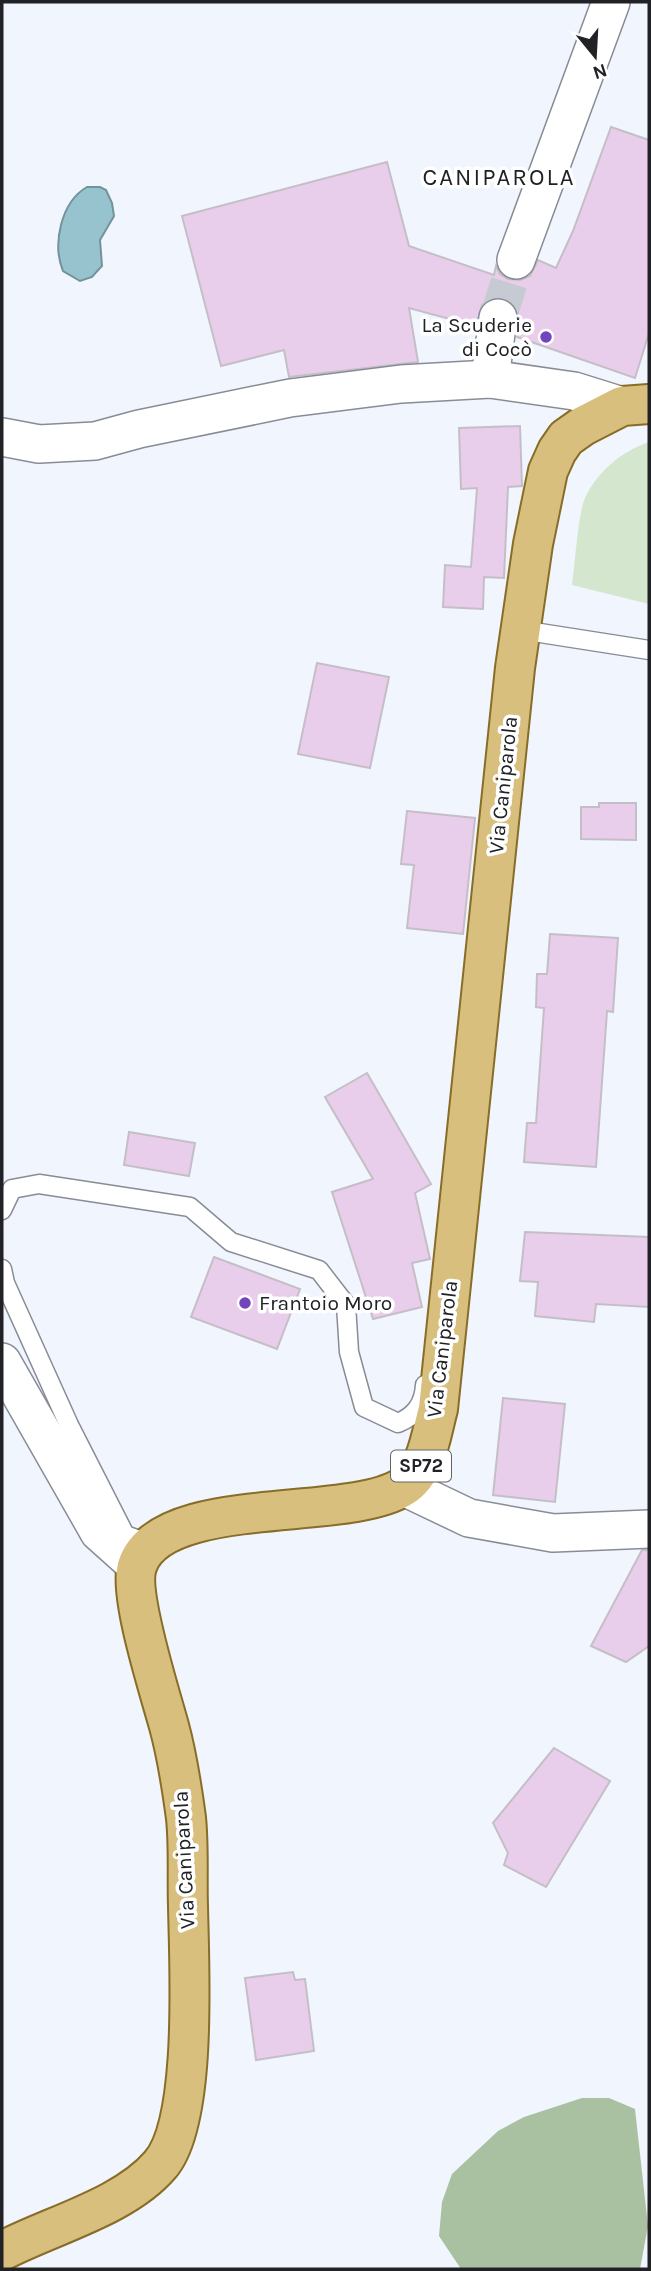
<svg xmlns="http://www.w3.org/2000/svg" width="651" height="2271" viewBox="0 0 651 2271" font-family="Karla,sans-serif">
	<rect width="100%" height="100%" fill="#f0f5fe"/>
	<!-- green -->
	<path fill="#d4e6ce" d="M649,442v162l-77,-19c3,-20 6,-71 13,-87 12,-26 37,-47 64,-56z"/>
	<!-- forest -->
	<path fill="#a9c0a1" d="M582,2098h27l26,11 13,117 -8,43h-179l-22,-33 3,-34 10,-28 46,-43 26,-14z"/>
	<!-- water -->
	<path fill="#97c3ce" stroke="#73939b" stroke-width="2" d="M87,187h13l6,3 6,13 2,13 -14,24 2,26 -10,11 -12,4 -17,-10c-11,-27 -2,-69 24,-84z"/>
	<!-- building -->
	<g fill="#e9ceec" stroke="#c6bec6" stroke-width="2">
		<path d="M611,127l38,13v193l-14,45 -118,-41 2,-16 -2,-12 -7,-8 -10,-4 -9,1 -9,7 -6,21 -67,-18 9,54 -129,15 -5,-27 -63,16 -39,-150 205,-54 22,84 85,29 2,-9 4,8 8,5 12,1 10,-4 8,-16 18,8 17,-37z"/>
		<path d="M520,426l2,60 -14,1 -4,91 -20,-1 -1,32 -40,-2 2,-42 26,2 6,-79 -16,1 -2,-61z"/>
		<path d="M317,663l72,14 -19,91 -72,-14z"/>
		<path d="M599,803h37v37l-55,-1v-32h18z"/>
		<path d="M407,811l68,7 -12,116 -56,-6 7,-63 -13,-1z"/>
		<path d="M550,934l68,4 -5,74 -6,-1 -11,156 -72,-5 3,-39h9l8,-115 -8,-1 1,-33h10z"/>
		<path d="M367,1073l64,111 -16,9 15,66 -18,4 10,44 -49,12 -41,-127 41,-13 -48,-82z"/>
		<path d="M129,1132l66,11 -6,33 -65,-11z"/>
		<path d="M525,1232l124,5v70l-53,-3 -2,18 -59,-6 3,-34 -18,-1z"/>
		<path d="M214,1257l86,32 -23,60 -86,-32z"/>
		<path d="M503,1398l62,6 -10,98 -62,-7z"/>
		<path d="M642,1550h7v96l-23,16 -35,-16z"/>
		<path d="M554,1748l56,33 -64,106 -42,-22 4,-12 -15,-30z"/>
		<path d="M293,1972l2,8 10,-1 9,72 -58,9 -11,-82z"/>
	</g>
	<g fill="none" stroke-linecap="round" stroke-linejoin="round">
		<!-- minor-tunnel -->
		<path stroke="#c6cbd3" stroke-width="37" stroke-dasharray="37 18" stroke-linecap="butt" d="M498,318l18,-58"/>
		<defs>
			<g id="service">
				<path d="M521,630l128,20"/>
				<path d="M2,1210l10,-21 27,-5 151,23 41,35 88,28 27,35 3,47 15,55 34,16c17,-7 26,-19 27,-38"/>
				<path d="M2,1269l3,14 64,142 56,110 14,5"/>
			</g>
			<g id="minor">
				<path d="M516,260l95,-258"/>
				<path d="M490,379l8,-61"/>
				<path d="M2,437l37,7 56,-3 44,-12 151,-31 111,-14 89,-5 84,12 48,15"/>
				<path d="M2,1362l97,170 38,34"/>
				<path d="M404,1487l65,31 84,15 96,-4"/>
			</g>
			<path id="primary" d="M2,2251c50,-26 122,-44 158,-86 38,-43 29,-201 28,-259 -1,-29 1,-59 -2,-88 -4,-30 -9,-63 -17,-92 -9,-33 -41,-132 -32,-160 24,-73 209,-43 266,-79 24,-15 28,-53 35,-78l77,-741 18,-124 15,-73 9,-20 9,-13 17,-12 39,-20 27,-2"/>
		</defs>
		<!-- service casing -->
		<use href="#service" stroke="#888c95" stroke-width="21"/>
		<!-- minor casing -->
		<use href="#minor" stroke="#888c95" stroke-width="40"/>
		<!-- primary casing -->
		<use href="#primary" stroke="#876d27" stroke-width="42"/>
		<!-- service -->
		<use href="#service" stroke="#fff" stroke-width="18"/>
		<!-- minor -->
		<use href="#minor" stroke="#fff" stroke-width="37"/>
		<!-- primary -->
		<use href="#primary" stroke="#d9bf7e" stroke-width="38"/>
	</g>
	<!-- markers -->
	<g fill="#7245bd" stroke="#fff" stroke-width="2.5">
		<circle cx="546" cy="337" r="7"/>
		<circle cx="245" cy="1303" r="7"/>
	</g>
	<g text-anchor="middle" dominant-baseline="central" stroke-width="7" stroke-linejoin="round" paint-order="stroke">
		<!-- shield labels -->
		<rect fill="#fff" stroke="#636466" stroke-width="2" x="391" y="1450.5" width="60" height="31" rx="5"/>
		<g font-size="19" font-weight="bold" fill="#202225">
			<text x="421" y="1466">SP72</text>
		</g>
		<!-- poi labels -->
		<g font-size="21" fill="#202225" stroke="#fff" text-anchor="end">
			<text x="532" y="325">La Scuderie<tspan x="532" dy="24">di Cocò</tspan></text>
			<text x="259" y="1303" text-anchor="start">Frantoio Moro</text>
		</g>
		<!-- street labels -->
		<g font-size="21" fill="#202225" stroke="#fff">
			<text transform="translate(503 785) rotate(-84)">Via Caniparola</text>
			<text transform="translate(442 1349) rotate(-83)">Via Caniparola</text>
			<text transform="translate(184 1860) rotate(-93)">Via Caniparola</text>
		</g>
		<!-- quarter labels -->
		<g font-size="24" letter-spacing="2" fill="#202225" stroke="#fff">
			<text x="499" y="177">CANIPAROLA</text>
		</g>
	</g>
	<!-- border -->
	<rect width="651" height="2271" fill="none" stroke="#202225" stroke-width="7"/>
	<!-- north arrow -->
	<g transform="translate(595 56) rotate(162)" stroke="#ffffff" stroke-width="5" paint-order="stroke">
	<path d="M0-5L12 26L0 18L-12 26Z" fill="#202225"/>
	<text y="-10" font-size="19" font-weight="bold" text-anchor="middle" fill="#202225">N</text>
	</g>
</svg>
